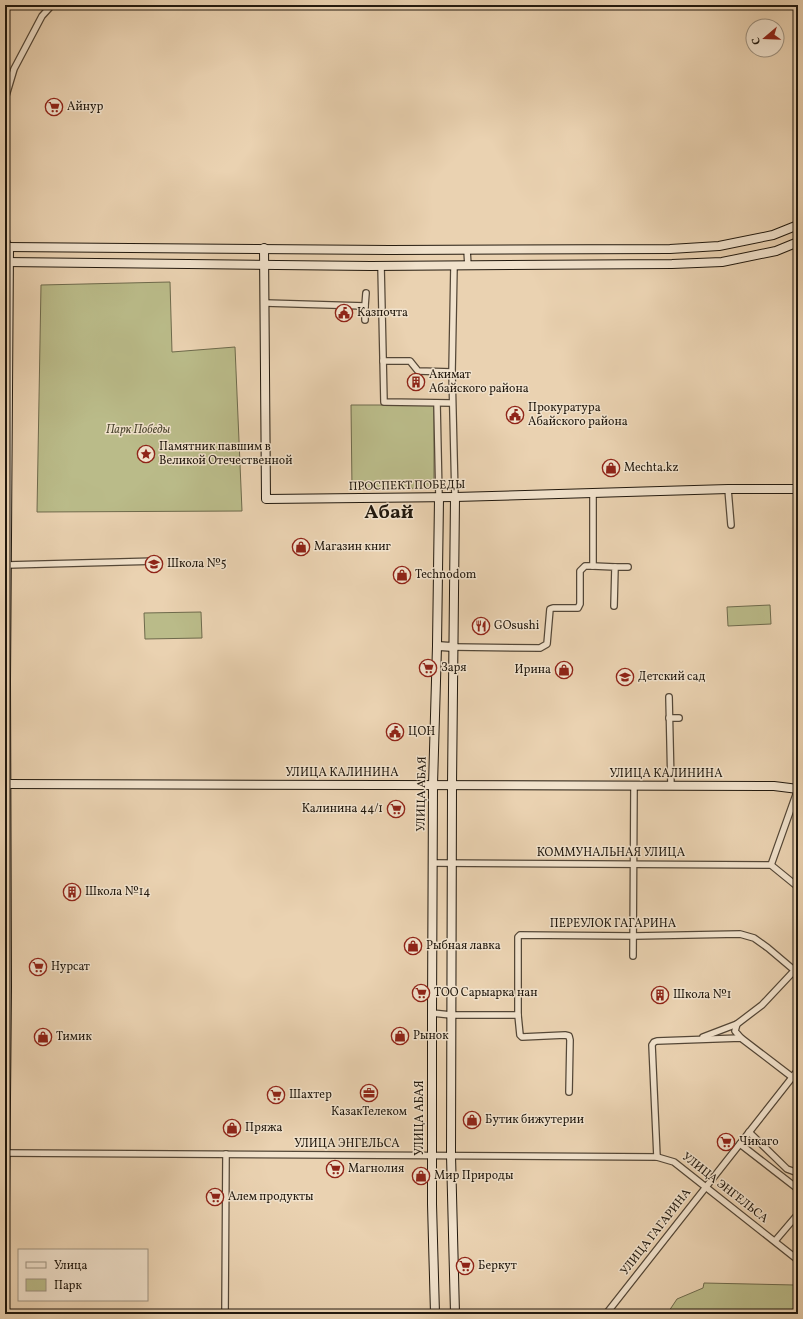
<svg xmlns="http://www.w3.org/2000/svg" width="803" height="1319" viewBox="0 0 803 1319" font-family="Vollkorn,serif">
	<rect width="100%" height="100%" fill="#ead2b1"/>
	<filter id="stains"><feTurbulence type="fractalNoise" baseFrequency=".005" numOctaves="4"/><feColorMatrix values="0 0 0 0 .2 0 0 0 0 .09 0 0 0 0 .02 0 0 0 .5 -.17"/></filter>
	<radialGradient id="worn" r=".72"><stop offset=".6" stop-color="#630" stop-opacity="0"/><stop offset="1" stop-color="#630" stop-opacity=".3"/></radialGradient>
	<!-- green -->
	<g fill="#babb89" stroke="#6e6a4c">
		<path d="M170,282l2,70 63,-5 7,164 -205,1 4,-227z"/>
		<path d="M351,405h83v83l-82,1z"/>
		<path d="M770,605l1,19 -43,2 -1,-19z"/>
		<path d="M201,612l1,26 -57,1 -1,-26z"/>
		<path d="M704,1283l91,2v4l3,1v24h-131l10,-15 26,-11z"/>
	</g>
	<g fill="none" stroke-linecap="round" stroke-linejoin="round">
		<defs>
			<g id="street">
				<path d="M5,99l9,-30 28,-53 10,-11"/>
				<path d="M5,238l4,9"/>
				<path d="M467,250l1,16"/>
				<path d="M381,266l3,136 68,1"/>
				<path d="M265,303l100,3v14"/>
				<path d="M365,306l1,-13"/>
				<path d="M383,361h27l8,10 34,1 3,125"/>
				<path d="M452,372l2,-106"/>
				<path d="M437,403l2,95"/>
				<path d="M728,489l3,36"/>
				<path d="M7,565l151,-4"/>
				<path d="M593,566l22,1 -1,39"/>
				<path d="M615,567h13"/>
				<path d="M454,647l86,1 7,-4 3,-35 3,-1h25l2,-4v-33l5,-5h8v-73"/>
				<path d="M669,697l2,89"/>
				<path d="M669,718h10"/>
				<path d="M433,863l338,2 27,22"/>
				<path d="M771,865l27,-76"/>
				<path d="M633,956l1,-170"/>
				<path d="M432,1013l19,2h67v-78l2,-2 114,1 106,-2 14,4 14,10 26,22 -1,2 -31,33 -25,19 -2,7 6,7"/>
				<path d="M518,1015l2,20 2,2 43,-2 4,1 1,4 -1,52"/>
				<path d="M703,1037l34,-13"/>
				<path d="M749,1132l38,37 11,4"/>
				<path d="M740,1144l58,45"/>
				<path d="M5,1153l652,4 17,5 124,98"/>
				<path d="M657,1157l-5,-112 2,-3 3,-1 84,-3 51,39"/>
				<path d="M775,1241l23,-27"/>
				<path d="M225,1314l1,-160"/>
				<path d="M606,1314l192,-244"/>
			</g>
			<g id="secondary">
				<path d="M5,247l385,3 280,-1 49,-3 54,-11 25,-10"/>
				<path d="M264,248l2,251 189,-2 273,-8h70"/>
				<path d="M5,262l366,4 301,-2 50,-2 54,-11 22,-9"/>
				<path d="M455,497l-3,288 -1,370 4,159"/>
				<path d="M437,646l17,1"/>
				<path d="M5,784l769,2 24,3"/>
				<path d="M5,1209l2,-222 -1,-306 3,-434"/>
				<path d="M435,1314l-3,-110v-191l1,-228 4,-139 2,-148"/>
			</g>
		</defs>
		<!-- street casing -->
		<use href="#street" stroke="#544737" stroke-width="8"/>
		<!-- secondary casing -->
		<use href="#secondary" stroke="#22190e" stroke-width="10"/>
		<!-- street -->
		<use href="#street" stroke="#f1e2cc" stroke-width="5.5"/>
		<!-- secondary -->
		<use href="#secondary" stroke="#f1e2cc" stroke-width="8"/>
	</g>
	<!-- icons -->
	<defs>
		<symbol id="supermarket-ring" viewBox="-11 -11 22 22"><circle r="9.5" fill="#f1e2cc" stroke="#8f2418" stroke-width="1.5"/><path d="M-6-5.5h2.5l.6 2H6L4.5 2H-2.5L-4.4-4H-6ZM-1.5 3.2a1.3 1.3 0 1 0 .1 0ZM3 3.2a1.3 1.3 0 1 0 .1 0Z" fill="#8f2418"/></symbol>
		<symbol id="civic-ring" viewBox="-11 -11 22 22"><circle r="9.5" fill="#f1e2cc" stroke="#8f2418" stroke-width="1.5"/><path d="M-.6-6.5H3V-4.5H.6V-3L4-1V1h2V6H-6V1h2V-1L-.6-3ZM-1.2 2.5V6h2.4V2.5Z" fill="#8f2418"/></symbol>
		<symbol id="building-ring" viewBox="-11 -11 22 22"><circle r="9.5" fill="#f1e2cc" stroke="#8f2418" stroke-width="1.5"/><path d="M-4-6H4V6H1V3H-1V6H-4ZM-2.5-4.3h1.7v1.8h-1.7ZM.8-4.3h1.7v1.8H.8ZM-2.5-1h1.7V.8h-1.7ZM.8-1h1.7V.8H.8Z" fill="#8f2418"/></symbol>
		<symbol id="sight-ring" viewBox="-11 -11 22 22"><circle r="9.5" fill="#f1e2cc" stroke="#8f2418" stroke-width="1.5"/><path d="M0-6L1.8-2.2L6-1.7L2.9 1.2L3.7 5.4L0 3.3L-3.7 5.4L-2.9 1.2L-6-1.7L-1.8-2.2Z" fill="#8f2418"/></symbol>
		<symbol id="shop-ring" viewBox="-11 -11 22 22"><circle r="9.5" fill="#f1e2cc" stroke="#8f2418" stroke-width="1.5"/><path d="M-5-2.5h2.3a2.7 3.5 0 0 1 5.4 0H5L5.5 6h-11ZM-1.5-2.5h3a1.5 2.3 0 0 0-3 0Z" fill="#8f2418"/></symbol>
		<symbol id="school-ring" viewBox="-11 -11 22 22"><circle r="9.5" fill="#f1e2cc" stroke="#8f2418" stroke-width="1.5"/><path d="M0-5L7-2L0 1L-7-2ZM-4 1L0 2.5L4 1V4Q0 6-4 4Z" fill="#8f2418"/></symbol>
		<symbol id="restaurant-ring" viewBox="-11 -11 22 22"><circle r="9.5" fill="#f1e2cc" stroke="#8f2418" stroke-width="1.5"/><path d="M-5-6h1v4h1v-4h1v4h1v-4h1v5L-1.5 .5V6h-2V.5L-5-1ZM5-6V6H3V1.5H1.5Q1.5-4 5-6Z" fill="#8f2418"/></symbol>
		<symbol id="office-ring" viewBox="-11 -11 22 22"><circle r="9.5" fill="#f1e2cc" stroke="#8f2418" stroke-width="1.5"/><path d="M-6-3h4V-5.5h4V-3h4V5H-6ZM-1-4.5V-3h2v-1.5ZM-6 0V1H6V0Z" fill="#8f2418"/></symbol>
	</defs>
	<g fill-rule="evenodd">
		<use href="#supermarket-ring" x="44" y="97" width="20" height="20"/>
		<use href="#civic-ring" x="334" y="303" width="20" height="20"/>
		<use href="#building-ring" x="406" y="372" width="20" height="20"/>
		<use href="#civic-ring" x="505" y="405" width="20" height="20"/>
		<use href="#sight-ring" x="136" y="444" width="20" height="20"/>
		<use href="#shop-ring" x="601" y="458" width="20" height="20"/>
		<use href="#shop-ring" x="291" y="537" width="20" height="20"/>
		<use href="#school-ring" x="144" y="554" width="20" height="20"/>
		<use href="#shop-ring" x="392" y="565" width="20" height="20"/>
		<use href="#restaurant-ring" x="471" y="616" width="20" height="20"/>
		<use href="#supermarket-ring" x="418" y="658" width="20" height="20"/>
		<use href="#shop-ring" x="554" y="660" width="20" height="20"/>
		<use href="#school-ring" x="615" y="667" width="20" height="20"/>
		<use href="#civic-ring" x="385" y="722" width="20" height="20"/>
		<use href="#supermarket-ring" x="386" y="799" width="20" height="20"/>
		<use href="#building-ring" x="62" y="882" width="20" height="20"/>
		<use href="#shop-ring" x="403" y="936" width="20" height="20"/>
		<use href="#supermarket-ring" x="28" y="957" width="20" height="20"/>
		<use href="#supermarket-ring" x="411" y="983" width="20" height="20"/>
		<use href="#building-ring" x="650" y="985" width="20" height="20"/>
		<use href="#shop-ring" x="390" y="1026" width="20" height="20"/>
		<use href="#shop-ring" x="33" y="1027" width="20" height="20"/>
		<use href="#office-ring" x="359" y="1083" width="20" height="20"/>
		<use href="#supermarket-ring" x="266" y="1085" width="20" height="20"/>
		<use href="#shop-ring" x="462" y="1110" width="20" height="20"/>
		<use href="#shop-ring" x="222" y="1118" width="20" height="20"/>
		<use href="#supermarket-ring" x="716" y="1132" width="20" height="20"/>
		<use href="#supermarket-ring" x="325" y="1159" width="20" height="20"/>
		<use href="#shop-ring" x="411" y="1166" width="20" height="20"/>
		<use href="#supermarket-ring" x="205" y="1187" width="20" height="20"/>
		<use href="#supermarket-ring" x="455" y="1256" width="20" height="20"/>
	</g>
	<g text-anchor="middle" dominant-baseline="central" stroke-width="3" stroke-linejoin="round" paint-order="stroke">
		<!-- poi labels -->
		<g font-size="12" fill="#22190e" stroke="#f1e2cc" text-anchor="start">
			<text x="67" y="107">Айнур</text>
			<text x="357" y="313">Казпочта</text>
			<text x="429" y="375">Акимат<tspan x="429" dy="14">Абайского района</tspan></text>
			<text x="528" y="408">Прокуратура<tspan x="528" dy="14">Абайского района</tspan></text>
			<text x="159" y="447">Памятник павшим в<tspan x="159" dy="14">Великой Отечественной</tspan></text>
			<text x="624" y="468">Mechta.kz</text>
			<text x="314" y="547">Магазин книг</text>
			<text x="167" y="564">Школа №5</text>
			<text x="415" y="575">Technodom</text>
			<text x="494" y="626">GOsushi</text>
			<text x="441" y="668">Заря</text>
			<text x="551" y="670" text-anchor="end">Ирина</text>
			<text x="638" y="677">Детский сад</text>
			<text x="408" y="732">ЦОН</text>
			<text x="383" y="809" text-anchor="end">Калинина 44/1</text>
			<text x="85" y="892">Школа №14</text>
			<text x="426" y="946">Рыбная лавка</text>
			<text x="51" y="967">Нурсат</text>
			<text x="434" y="993">ТОО Сарыарка нан</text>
			<text x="673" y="995">Школа №1</text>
			<text x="413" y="1036">Рынок</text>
			<text x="56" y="1037">Тимик</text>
			<text x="289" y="1095">Шахтер</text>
			<text x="369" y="1112" text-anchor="middle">КазакТелеком</text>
			<text x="485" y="1120">Бутик бижутерии</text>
			<text x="245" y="1128">Пряжа</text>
			<text x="739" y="1142">Чикаго</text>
			<text x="348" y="1169">Магнолия</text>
			<text x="434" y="1176">Мир Природы</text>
			<text x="228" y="1197">Алем продукты</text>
			<text x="478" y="1266">Беркут</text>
		</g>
		<!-- park labels -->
		<g font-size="12" font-style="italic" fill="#504a33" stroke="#f1e2cc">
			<text x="138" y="430">Парк Победы</text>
		</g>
		<!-- street labels -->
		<g font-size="12" fill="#22190e" stroke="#f1e2cc">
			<text transform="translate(407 486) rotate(-1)">ПРОСПЕКТ ПОБЕДЫ</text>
			<text x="342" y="773">УЛИЦА КАЛИНИНА</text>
			<text x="666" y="774">УЛИЦА КАЛИНИНА</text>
			<text transform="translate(422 794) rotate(-89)">УЛИЦА АБАЯ</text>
			<text x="611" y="853">КОММУНАЛЬНАЯ УЛИЦА</text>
			<text x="613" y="924">ПЕРЕУЛОК ГАГАРИНА</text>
			<text transform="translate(420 1118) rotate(-90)">УЛИЦА АБАЯ</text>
			<text x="347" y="1144">УЛИЦА ЭНГЕЛЬСА</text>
			<text transform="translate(725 1188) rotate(38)">УЛИЦА ЭНГЕЛЬСА</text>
			<text transform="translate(656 1232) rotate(-52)">УЛИЦА ГАГАРИНА</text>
		</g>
		<!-- town labels -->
		<g font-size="20" font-weight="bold" fill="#22190e" stroke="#f1e2cc">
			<text x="389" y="513">Абай</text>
		</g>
	</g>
	<!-- margin -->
	<rect width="803" height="1319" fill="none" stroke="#ead2b1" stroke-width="20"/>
	<rect x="6" y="6" width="791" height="1307" fill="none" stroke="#22190e" stroke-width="2"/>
	<rect x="10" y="10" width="783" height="1299" fill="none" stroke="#22190e"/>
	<!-- legend -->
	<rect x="18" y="1249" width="130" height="52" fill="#f1e2cc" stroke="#9e9280"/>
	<rect x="26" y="1262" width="20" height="6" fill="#f1e2cc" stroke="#9e9280"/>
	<text x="54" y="1269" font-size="12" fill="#22190e">Улица</text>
	<rect x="26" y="1279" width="20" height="12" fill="#babb89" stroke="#9e9280"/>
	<text x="54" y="1289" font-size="12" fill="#22190e">Парк</text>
	<!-- north arrow -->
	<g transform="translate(765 38) rotate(251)"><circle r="19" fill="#f1e2cc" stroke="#9e9280"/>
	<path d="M0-3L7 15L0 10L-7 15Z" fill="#8f2418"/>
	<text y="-6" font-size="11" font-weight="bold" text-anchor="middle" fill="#22190e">С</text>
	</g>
	<rect width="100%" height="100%" filter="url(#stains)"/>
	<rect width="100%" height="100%" fill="url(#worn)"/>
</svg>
